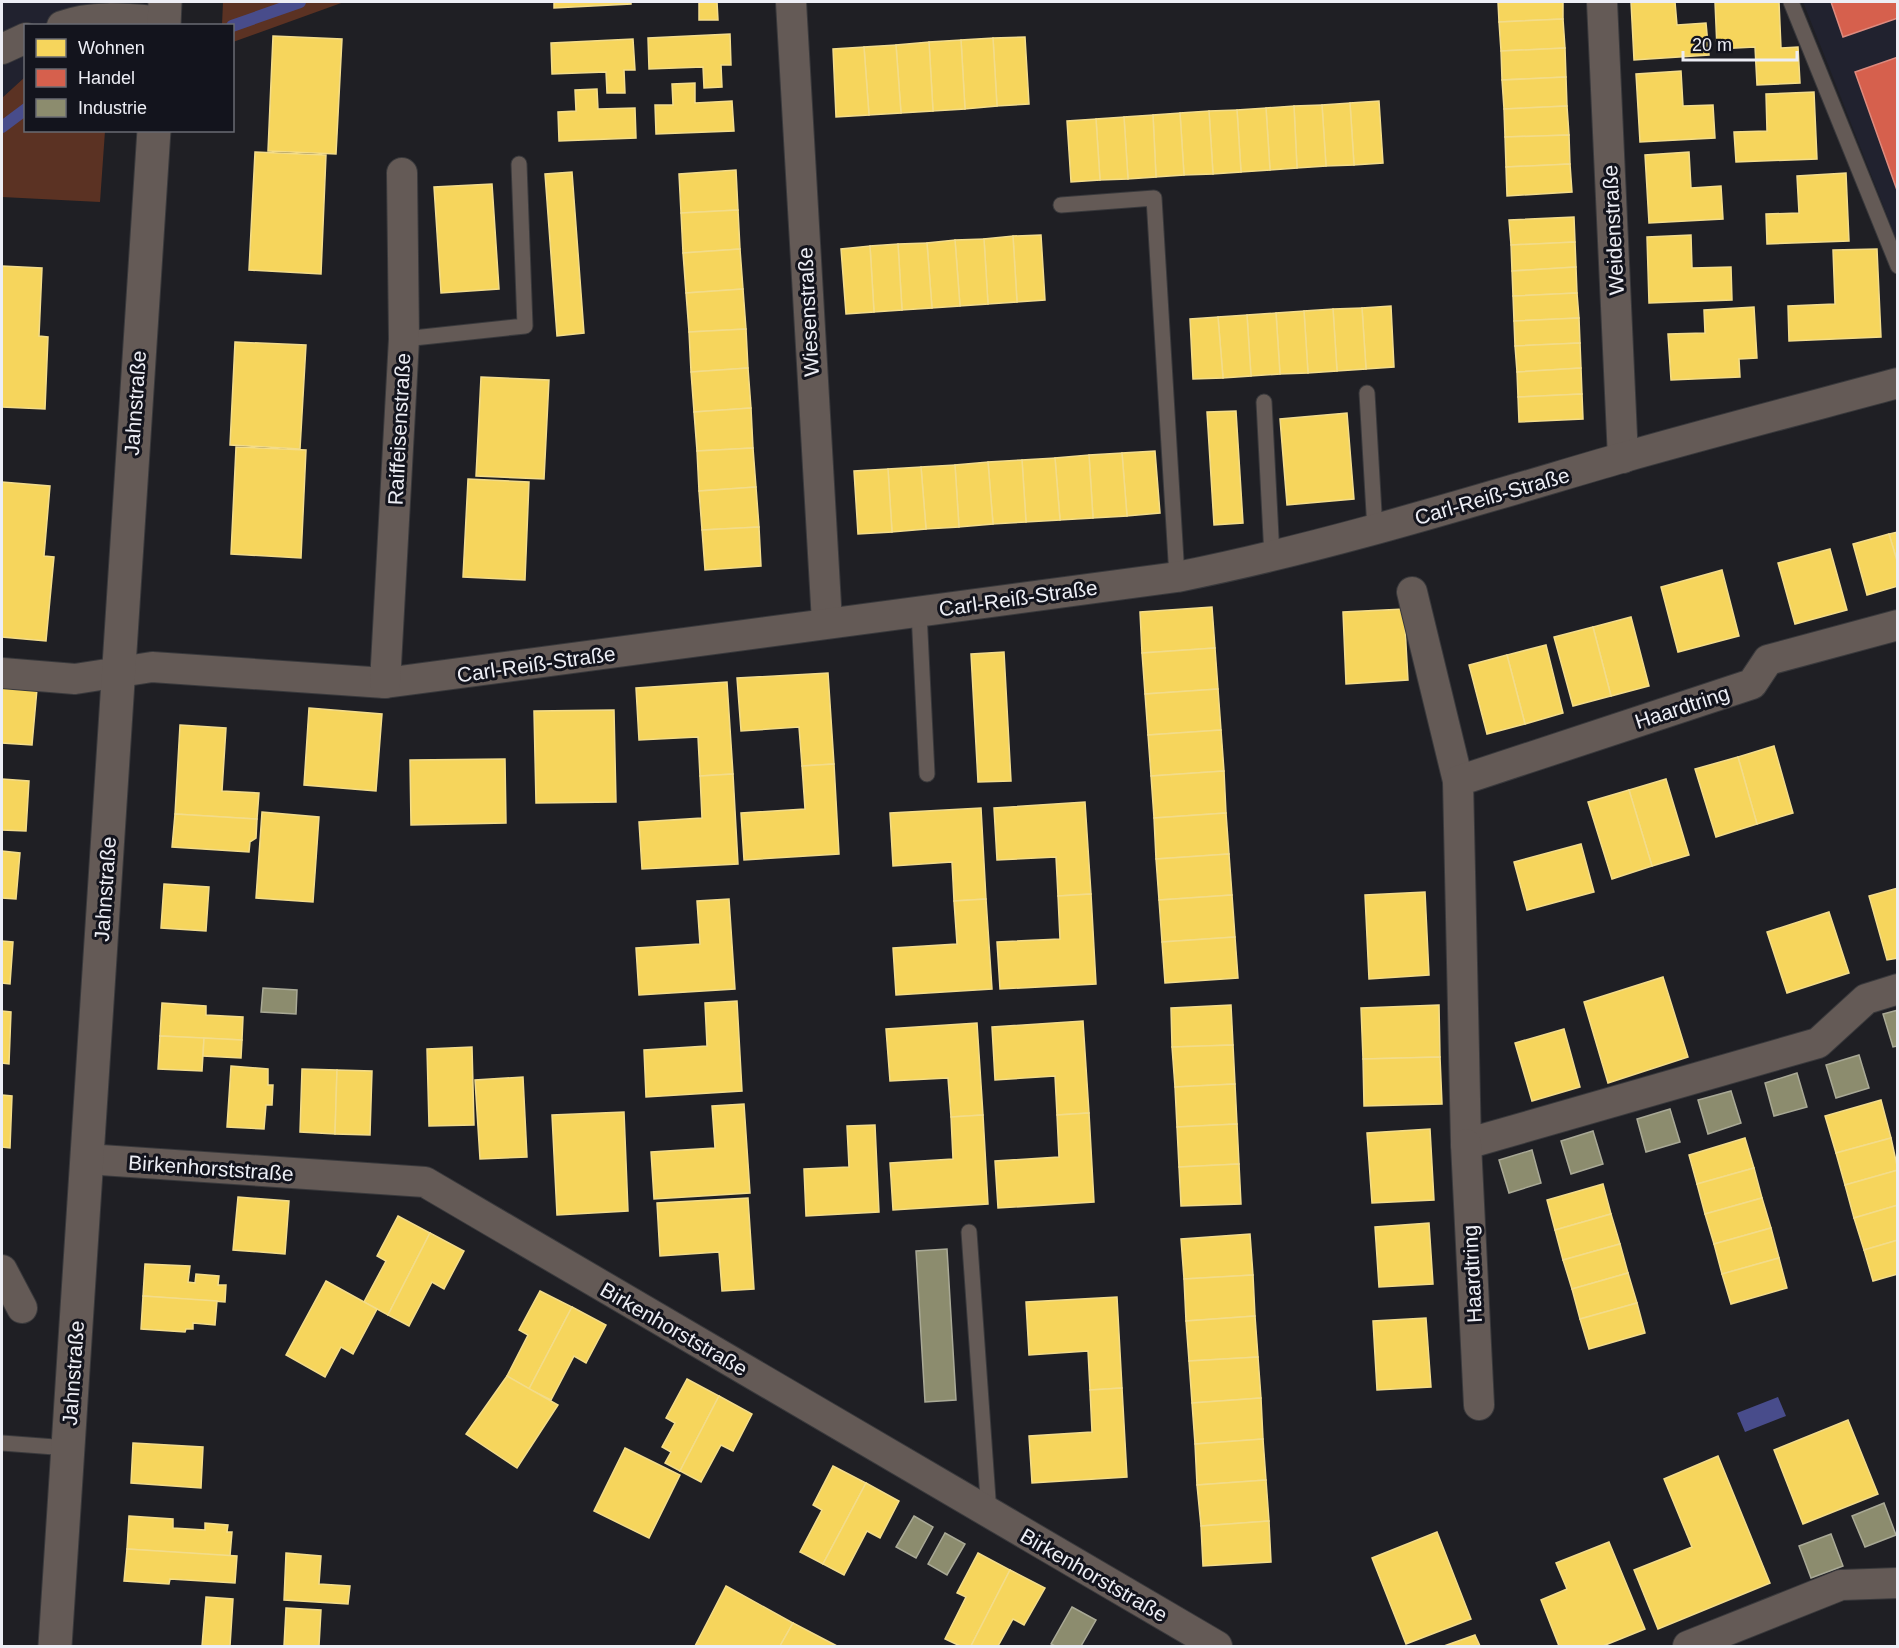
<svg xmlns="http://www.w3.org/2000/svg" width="1899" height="1648" viewBox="0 0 1899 1648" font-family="Helvetica,sans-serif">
	<rect width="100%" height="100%" fill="#1f1f24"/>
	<!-- built -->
	<g fill="#21222f">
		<path d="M2,2h111l-2,23 -85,1 -1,51 -23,21z"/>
		<path d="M1803,2h94v239l-68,-174z"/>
	</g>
	<!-- green -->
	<g fill="#5b3223">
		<path d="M223,2h121l-111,40 -1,-16 -10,-1z"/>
		<path d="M25,77l1,53 79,1 -5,71 -98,-5v-99z"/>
	</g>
	<!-- water -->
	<path fill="#484c8b" d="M1778,1397l8,19 -41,16 -8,-19z"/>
	<!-- homes -->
	<g fill="#f6d55c" stroke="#f3dc8a" stroke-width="1.5">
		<path d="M554,2h77v2l-77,4z"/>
		<path d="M699,2h18l1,18h-19z"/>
		<path d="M1498,2h65v17l-64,3z"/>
		<path d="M1631,2h44l2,23 29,-2 3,32 -75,5z"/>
		<path d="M1715,2h64l2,46 17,-1 2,36 -43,2 -2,-38 -38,2z"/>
		<path d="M1563,19l2,29 -64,3 -2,-29z"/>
		<path d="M730,34l1,31h-10l1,22 -18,1 -1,-21 -54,2 -1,-31z"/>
		<path d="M273,36l69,3 -6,115 -68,-3z"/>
		<path d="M1025,37l4,67 -32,2 -4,-68z"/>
		<path d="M993,38l4,68 -32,3 -4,-69z"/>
		<path d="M633,39l2,31h-11l1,23h-18l-1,-21 -54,2 -1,-31z"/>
		<path d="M961,40l4,69 -32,2 -4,-69z"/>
		<path d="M929,42l4,69 -32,2 -5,-68z"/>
		<path d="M896,45l5,68 -32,2 -5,-68z"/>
		<path d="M864,47l5,68 -33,2 -3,-68z"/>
		<path d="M1565,48l1,29 -64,3 -1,-29z"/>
		<path d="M1681,71l2,35 30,-1 2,33 -75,4 -4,-68z"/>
		<path d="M1566,77l1,29 -63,3 -2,-29z"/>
		<path d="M695,83v20l37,-2 2,30 -78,3 -1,-29h18l-1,-21z"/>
		<path d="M597,89l1,20 37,-1 1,30 -77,3 -1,-29 18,-1 -1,-21z"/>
		<path d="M1814,92l3,67 -81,3 -2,-30 33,-1 -1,-37z"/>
		<path d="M1379,101l4,62 -29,2 -4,-62z"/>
		<path d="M1350,103l4,62 -28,1 -4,-61z"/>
		<path d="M1322,105l4,61 -29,2 -3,-62z"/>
		<path d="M1294,106l3,62 -27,2 -4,-62z"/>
		<path d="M1567,106l2,29 -64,2 -1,-28z"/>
		<path d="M1266,108l4,62 -29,2 -4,-62z"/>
		<path d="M1237,110l4,62 -28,2 -4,-63z"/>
		<path d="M1209,111l4,63 -29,1 -4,-62z"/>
		<path d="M1180,113l4,62 -28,2 -3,-62z"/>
		<path d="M1153,115l3,62 -28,2 -4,-62z"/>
		<path d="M1124,117l4,62 -28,1 -4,-61z"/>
		<path d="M1096,119l4,61 -29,2 -4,-61z"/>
		<path d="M1569,135l1,29 -64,3 -1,-30z"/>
		<path d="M255,152l71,3 -5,119 -72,-4z"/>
		<path d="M1689,152l2,36 30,-2 2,33 -74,4 -4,-68z"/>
		<path d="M1570,164l2,28 -65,4 -1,-29z"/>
		<path d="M736,170l2,40 -57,3 -2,-39z"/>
		<path d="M572,172l12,161 -27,3 -12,-162z"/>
		<path d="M1846,173l3,68 -82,3 -1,-30 33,-1 -2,-37z"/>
		<path d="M492,184l7,105 -58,4 -7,-106z"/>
		<path d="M738,210l2,39 -57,4 -2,-40z"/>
		<path d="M1574,217l1,25 -64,3 -2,-25z"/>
		<path d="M1041,235l4,65 -28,2 -4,-66z"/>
		<path d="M1691,235l1,33 39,-1 1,33 -83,3 -2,-66z"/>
		<path d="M1013,236l4,66 -29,2 -4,-65z"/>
		<path d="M984,239l4,65 -28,2 -5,-66z"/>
		<path d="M955,240l5,66 -28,2 -5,-65z"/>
		<path d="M1575,242l1,25 -64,4 -1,-26z"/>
		<path d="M927,243l5,65 -30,2 -4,-66z"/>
		<path d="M898,244l4,66 -28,2 -4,-66z"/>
		<path d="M870,246l4,66 -28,2 -5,-65z"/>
		<path d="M740,249l3,40 -57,4 -3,-40z"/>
		<path d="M1877,249l4,88 -92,4 -1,-35 47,-2 -2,-54z"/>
		<path d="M2,266l40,2 -3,68 9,1 -3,72 -43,-2z"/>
		<path d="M1576,267l1,26 -64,3 -1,-25z"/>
		<path d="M743,289l3,40 -57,3 -3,-39z"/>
		<path d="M1577,293l2,25 -65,3 -1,-25z"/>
		<path d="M1391,306l3,61 -28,2 -4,-61z"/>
		<path d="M1754,307l3,51 -18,1 1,18 -69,3 -3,-46 37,-1 -1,-23z"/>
		<path d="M1362,308l4,61 -29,2 -4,-62z"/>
		<path d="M1333,309l4,62 -29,2 -4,-62z"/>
		<path d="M1304,311l4,62 -28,1 -4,-61z"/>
		<path d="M1276,313l4,61 -29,2 -4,-61z"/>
		<path d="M1247,315l4,61 -28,2 -5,-61z"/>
		<path d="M1218,317l5,61 -30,1 -3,-60z"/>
		<path d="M1579,318l1,25 -65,3 -1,-25z"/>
		<path d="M746,329l2,39 -57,4 -2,-40z"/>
		<path d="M235,342l71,3 -6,104 -70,-4z"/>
		<path d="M1580,343l1,25 -64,4 -2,-26z"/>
		<path d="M748,368l3,40 -57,4 -3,-40z"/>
		<path d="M1581,368l1,26 -64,3 -1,-25z"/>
		<path d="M481,377l68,3 -5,99 -68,-3z"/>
		<path d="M1582,394l1,25 -64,3 -1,-25z"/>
		<path d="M751,408l2,40 -56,3 -3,-39z"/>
		<path d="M1236,411l7,112 -29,2 -7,-113z"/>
		<path d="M1347,413l7,86 -67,6 -7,-86z"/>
		<path d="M236,447l70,3 -5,108 -70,-4z"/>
		<path d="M753,448l3,39 -57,4 -2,-40z"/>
		<path d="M1155,451l5,62 -33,3 -5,-63z"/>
		<path d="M1122,453l5,63 -34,2 -4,-63z"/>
		<path d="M1089,455l4,63 -33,2 -5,-62z"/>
		<path d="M1055,458l5,62 -34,2 -4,-62z"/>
		<path d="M1022,460l4,62 -33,2 -5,-62z"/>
		<path d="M988,462l5,62 -34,3 -4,-62z"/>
		<path d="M955,465l4,62 -33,2 -5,-62z"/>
		<path d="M921,467l5,62 -34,3 -4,-63z"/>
		<path d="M888,469l4,63 -34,2 -4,-63z"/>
		<path d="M468,479l61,3 -4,98 -62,-3z"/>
		<path d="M2,482l48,4 -6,70 10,1 -8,84 -44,-4z"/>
		<path d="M756,487l3,40 -57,3 -3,-39z"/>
		<path d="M759,527l2,39 -56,4 -3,-40z"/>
		<path d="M1898,532v32l-9,-30z"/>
		<path d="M1889,534l9,30v22l-31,9 -14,-51z"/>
		<path d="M1830,549l17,61 -52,14 -17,-61z"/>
		<path d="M1722,570l17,66 -61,16 -17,-65z"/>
		<path d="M1212,607l3,41 -73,5 -2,-41z"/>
		<path d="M1404,609l4,71 -62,4 -3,-72z"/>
		<path d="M1631,617l18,69 -38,10 -18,-69z"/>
		<path d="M1593,627l18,69 -38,10 -19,-69z"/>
		<path d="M1546,645l17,68 -38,11 -18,-69z"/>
		<path d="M1215,648l3,41 -73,5 -3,-41z"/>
		<path d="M1004,652l7,129 -33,1 -7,-128z"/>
		<path d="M1507,655l18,69 -38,10 -18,-69z"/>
		<path d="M828,673l6,91 -32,2 -3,-39 -58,4 -4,-53z"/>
		<path d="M727,682l6,92 -33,2 -2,-39 -59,3 -3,-52z"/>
		<path d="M2,687l35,2 -5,56 -30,-2z"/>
		<path d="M1218,689l3,41 -73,5 -3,-41z"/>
		<path d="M309,708l73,6 -6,77 -72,-6z"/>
		<path d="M614,710l2,92 -80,1 -2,-92z"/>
		<path d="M180,725l46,3 -4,63 37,2 -2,26 -82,-5z"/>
		<path d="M1221,730l3,41 -73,5 -3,-41z"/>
		<path d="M1774,746l19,67 -36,11 -19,-67z"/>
		<path d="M1738,757l19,67 -41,13 -21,-68z"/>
		<path d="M505,759l1,64 -95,2 -1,-65z"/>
		<path d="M834,764l5,90 -95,6 -3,-47 64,-4 -3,-43z"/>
		<path d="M1224,771l2,42 -72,5 -3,-42z"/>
		<path d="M733,774l5,90 -96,5 -3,-47 63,-4 -2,-42z"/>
		<path d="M2,779l27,2 -3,50 -24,-1z"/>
		<path d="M1666,779l23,76 -37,11 -23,-76z"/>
		<path d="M1629,790l23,76 -40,13 -24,-77z"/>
		<path d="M1085,802l6,92 -33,2 -2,-39 -59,3 -3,-52z"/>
		<path d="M981,808l5,91 -32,2 -2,-39 -59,4 -3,-53z"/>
		<path d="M262,812l57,5 -6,85 -57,-4z"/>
		<path d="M1226,813l3,41 -73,5 -2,-41z"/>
		<path d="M175,814l82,5 -1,19 -6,4 -1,10 -77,-5z"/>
		<path d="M1581,844l13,48 -67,18 -13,-48z"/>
		<path d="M2,851l18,2 -4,46 -14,-1z"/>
		<path d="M1229,854l3,41 -73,5 -3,-41z"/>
		<path d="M164,884l45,3 -3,44 -45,-3z"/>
		<path d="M1898,888v70l-11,2 -18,-64z"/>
		<path d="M1425,892l4,83 -60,4 -4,-84z"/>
		<path d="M1091,894l5,90 -96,5 -3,-47 63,-3 -2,-43z"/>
		<path d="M1232,895l3,42 -73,5 -3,-42z"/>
		<path d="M729,899l6,90 -96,6 -3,-47 64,-4 -3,-43z"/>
		<path d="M986,899l6,90 -96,6 -3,-47 64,-4 -3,-43z"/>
		<path d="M1829,912l20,61 -62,20 -20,-61z"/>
		<path d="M1235,937l3,41 -73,5 -3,-41z"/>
		<path d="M2,941l11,1 -3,42 -8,-1z"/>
		<path d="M1663,977l25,80 -80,26 -24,-81z"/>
		<path d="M737,1001l5,90 -96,6 -2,-47 63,-4 -2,-43z"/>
		<path d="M162,1003l44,3v9l37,2 -1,23 -82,-4z"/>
		<path d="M1231,1005l2,40 -61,2 -1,-39z"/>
		<path d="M1439,1005l1,52 -77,2 -2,-51z"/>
		<path d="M2,1011l9,1 -2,52 -7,-1z"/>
		<path d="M1083,1021l6,92 -32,2 -2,-39 -60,4 -3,-53z"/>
		<path d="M977,1023l6,92 -32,2 -3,-39 -58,3 -4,-52z"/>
		<path d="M1564,1029l16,58 -48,14 -17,-58z"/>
		<path d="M160,1036l44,2 -2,33 -44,-2z"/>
		<path d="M204,1038l38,2 -1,18 -38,-2z"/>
		<path d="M1233,1045l2,39 -60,3 -3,-40z"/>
		<path d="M472,1047l2,78 -45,1 -2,-77z"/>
		<path d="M1440,1057l2,47 -78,2 -1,-47z"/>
		<path d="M231,1066l37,3v16h5l-1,20h-6l-2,24 -37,-2z"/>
		<path d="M302,1069l35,1 -2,64 -35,-2z"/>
		<path d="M337,1070l35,1 -2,64 -35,-1z"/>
		<path d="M523,1077l4,80 -47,2 -5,-79z"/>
		<path d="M1235,1084l2,40 -60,3 -2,-40z"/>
		<path d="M2,1095l10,1 -2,52 -8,-1z"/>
		<path d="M1881,1100l10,38 -55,15 -11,-37z"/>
		<path d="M744,1104l6,89 -96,6 -3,-47 64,-4 -3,-42z"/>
		<path d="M624,1112l4,99 -71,4 -5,-100z"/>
		<path d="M1089,1113l5,89 -96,6 -3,-47 64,-4 -2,-42z"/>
		<path d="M983,1115l5,89 -95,6 -3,-47 63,-4 -2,-42z"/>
		<path d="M1237,1124l2,40 -60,3 -2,-40z"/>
		<path d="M875,1125l4,87 -73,4 -2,-47 45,-2 -2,-41z"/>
		<path d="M1430,1129l4,71 -62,3 -5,-70z"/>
		<path d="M1745,1138l9,30 -57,16 -8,-29z"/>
		<path d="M1891,1138l7,32 -53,15 -9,-32z"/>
		<path d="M1239,1164l2,40 -60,2 -2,-39z"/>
		<path d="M1754,1168l8,30 -57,16 -8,-30z"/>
		<path d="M1898,1170v35l-44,13 -9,-33z"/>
		<path d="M1603,1184l8,30 -56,16 -8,-30z"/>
		<path d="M238,1197l51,4 -4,53 -52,-4z"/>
		<path d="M748,1198l6,91 -32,2 -3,-39 -59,4 -3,-53z"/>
		<path d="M1762,1198l9,30 -57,16 -9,-30z"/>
		<path d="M1898,1205v35l-34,10 -10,-32z"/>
		<path d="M1611,1214l9,30 -57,16 -8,-30z"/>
		<path d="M398,1216l32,17 -42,82 -24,-13 22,-41 -9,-5z"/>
		<path d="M1429,1223l4,61 -54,3 -4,-60z"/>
		<path d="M1771,1228l8,30 -57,16 -8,-30z"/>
		<path d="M430,1233l34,18 -20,38 -12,-7 -23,44 -21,-11z"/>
		<path d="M1250,1234l3,41 -69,4 -3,-40z"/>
		<path d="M1898,1240v34l-25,7 -9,-31z"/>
		<path d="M1620,1244l8,29 -56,16 -9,-29z"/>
		<path d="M1779,1258l8,30 -56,16 -9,-30z"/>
		<path d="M145,1264l45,2 -2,16 7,1 1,-9 23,2 -1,9h8l-1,17 -82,-6z"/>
		<path d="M1628,1273l9,30 -57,16 -8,-30z"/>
		<path d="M1253,1275l2,41 -69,5 -2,-42z"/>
		<path d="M326,1281l51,28 -24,45 -12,-7 -16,30 -39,-22z"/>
		<path d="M540,1291l32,16 -43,82 -22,-13 21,-41 -9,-5z"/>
		<path d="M143,1296l74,5 -2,24 -22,-2v6h-7l-1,3 -44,-3z"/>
		<path d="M1117,1297l5,91 -32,2 -2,-39 -59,4 -3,-53z"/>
		<path d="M1637,1303l8,30 -56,16 -9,-30z"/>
		<path d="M572,1307l34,18 -20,38 -12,-7 -23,44 -22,-11z"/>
		<path d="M1255,1316l3,41 -69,4 -3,-40z"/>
		<path d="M1426,1318l5,69 -54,3 -4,-69z"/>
		<path d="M1258,1357l3,41 -69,5 -3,-42z"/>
		<path d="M507,1376l51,29 -41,63 -51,-34z"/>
		<path d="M687,1379l32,17 -39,75 -15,-8 6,-11 -9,-5 13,-24 -9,-5z"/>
		<path d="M1122,1388l5,89 -95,6 -3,-47 63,-4 -2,-42z"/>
		<path d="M719,1396l33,18 -19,37 -12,-6 -20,37 -21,-11z"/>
		<path d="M1261,1398l2,41 -68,5 -3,-41z"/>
		<path d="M1848,1420l30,74 -75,30 -29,-74z"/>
		<path d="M1263,1439l3,41 -69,5 -2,-41z"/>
		<path d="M133,1443l70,4 -2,41 -70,-5z"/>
		<path d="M625,1448l55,27 -31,63 -55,-27z"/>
		<path d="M1718,1456l52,127 -112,46 -24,-59 58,-23 -28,-68z"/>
		<path d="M833,1466l33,17 -43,81 -23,-12 22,-42 -9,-5z"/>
		<path d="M1266,1480l3,41 -68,5 -4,-41z"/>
		<path d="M866,1483l33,18 -19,37 -13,-7 -23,44 -21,-11z"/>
		<path d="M129,1516l44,3v9l32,2v-7l23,2 -1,7h5l-2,24 -103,-7z"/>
		<path d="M1269,1521l2,41 -68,4 -2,-40z"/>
		<path d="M1437,1532l34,87 -65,25 -34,-86z"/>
		<path d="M1609,1542l36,87 -42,17h-44l-18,-46 26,-11 -11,-26z"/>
		<path d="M127,1549l110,7 -2,27 -65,-4 -1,5 -45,-3z"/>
		<path d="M286,1553l35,3 -2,28 31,2 -2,18 -64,-4z"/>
		<path d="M978,1553l32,17 -39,76h-11l-15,-7 21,-42 -9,-4z"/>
		<path d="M1010,1570l35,18 -21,37 -11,-6 -15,27h-27z"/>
		<path d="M726,1586l67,37 -13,23h-85z"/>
		<path d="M206,1597l27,2 -3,47h-28z"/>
		<path d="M286,1608l35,2 -2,36h-35z"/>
		<path d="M793,1623l44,23h-57z"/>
		<path d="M1475,1635l5,11h-36z"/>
	</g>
	<!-- shops -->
	<g fill="#d6604d" stroke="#dd8b7f" stroke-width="1.5">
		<path d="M1831,2h67v16l-55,19z"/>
		<path d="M1898,57v136l-43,-121z"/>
	</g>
	<!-- industry -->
	<g fill="#8c8c6e" stroke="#a9a996" stroke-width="1.5">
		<path d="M263,988l34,2 -1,24 -35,-2z"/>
		<path d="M1898,1010v36l-5,1 -10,-33z"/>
		<path d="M1859,1055l10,33 -33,10 -10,-33z"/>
		<path d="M1797,1073l10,34 -33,9 -9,-33z"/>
		<path d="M1731,1091l10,32 -33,11 -10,-34z"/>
		<path d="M1670,1109l10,33 -34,10 -9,-33z"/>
		<path d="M1593,1131l10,33 -32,10 -10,-33z"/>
		<path d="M1532,1150l9,33 -32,10 -10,-33z"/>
		<path d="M947,1249l9,151 -31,2 -9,-151z"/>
		<path d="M1884,1503l12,32 -31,12 -13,-31z"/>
		<path d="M914,1516l19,11 -17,31 -20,-11z"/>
		<path d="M945,1533l20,11 -18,31 -19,-11z"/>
		<path d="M1831,1534l12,32 -32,12 -12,-32z"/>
		<path d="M1072,1607l24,13 -15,26h-26l-4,-2z"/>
	</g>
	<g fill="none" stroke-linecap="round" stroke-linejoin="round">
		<!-- stream -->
		<g stroke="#484c8b" stroke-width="12">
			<path d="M232,26l68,-24"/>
			<path d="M2,127l24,-18"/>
		</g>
		<defs>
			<g id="service">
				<path d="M1791,2l107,264"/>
				<path d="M1061,205l93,-7 23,379"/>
				<path d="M404,339l121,-13 -6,-162"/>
				<path d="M1367,393l8,137"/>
				<path d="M1264,402l8,154"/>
				<path d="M919,612l8,162"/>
				<path d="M969,1232l20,281"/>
				<path d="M2,1443l66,5"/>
			</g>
			<g id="minor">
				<path d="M791,2l36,620"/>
				<path d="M1602,2l21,456"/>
				<path d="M62,26c32,-12 69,-7 102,-4"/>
				<path d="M2,49l24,-11"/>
				<path d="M1412,592l46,189"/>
				<path d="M1898,625l-130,35 -16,24 -294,97 8,363 352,-101 48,-44 32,-10"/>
				<path d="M2,673l73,6 77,-12 233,16 792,-106c150,-30 297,-76 444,-119 92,-26 184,-50 277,-75"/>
				<path d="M385,683l19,-344 -2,-166"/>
				<path d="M1466,1144l13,261"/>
				<path d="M86,1159l339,23 792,464"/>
				<path d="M2,1270l20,38"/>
				<path d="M1688,1646l153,-61 57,-2"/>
			</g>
			<g id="tertiary">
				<path d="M164,26l1,-24"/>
				<path d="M55,1646l99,-1516"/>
			</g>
		</defs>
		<!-- service casing -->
		<use href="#service" stroke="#39393c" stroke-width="17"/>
		<!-- minor casing -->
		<use href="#minor" stroke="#39393c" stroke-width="32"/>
		<!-- tertiary casing -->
		<use href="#tertiary" stroke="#39393c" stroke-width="35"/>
		<!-- service -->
		<use href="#service" stroke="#645a56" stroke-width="15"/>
		<!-- minor -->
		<use href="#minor" stroke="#645a56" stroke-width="30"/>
		<!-- tertiary -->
		<use href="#tertiary" stroke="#645a56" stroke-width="33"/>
	</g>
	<g text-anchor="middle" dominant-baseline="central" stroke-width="6" stroke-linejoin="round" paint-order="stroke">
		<!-- street labels -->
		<g font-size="21" fill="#edeef5" stroke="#13141d">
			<text transform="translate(1613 230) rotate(-93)">Weidenstraße</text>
			<text transform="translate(808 312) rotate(-93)">Wiesenstraße</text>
			<text transform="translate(135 403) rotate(-86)">Jahnstraße</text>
			<text transform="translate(399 429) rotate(-87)">Raiffeisenstraße</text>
			<text transform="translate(1492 496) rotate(-16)">Carl-Reiß-Straße</text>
			<text transform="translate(1018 598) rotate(-8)">Carl-Reiß-Straße</text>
			<text transform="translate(536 664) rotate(-8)">Carl-Reiß-Straße</text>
			<text transform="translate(1682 707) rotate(-18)">Haardtring</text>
			<text transform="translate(105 889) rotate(-86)">Jahnstraße</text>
			<text transform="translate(211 1168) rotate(4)">Birkenhorststraße</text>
			<text transform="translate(1472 1274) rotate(-93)">Haardtring</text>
			<text transform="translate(674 1329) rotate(30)">Birkenhorststraße</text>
			<text transform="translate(73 1373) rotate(-86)">Jahnstraße</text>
			<text transform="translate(1094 1575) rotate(30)">Birkenhorststraße</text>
		</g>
	</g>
	<!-- border -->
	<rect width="1899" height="1648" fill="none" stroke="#edeef5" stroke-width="6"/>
	<!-- legend -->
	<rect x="24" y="24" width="210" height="108" fill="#13141d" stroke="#6a6b73" stroke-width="1.5"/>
	<rect x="36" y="39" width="30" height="18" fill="#f6d55c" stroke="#6a6b73" stroke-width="1.5"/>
	<text x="78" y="54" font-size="18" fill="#edeef5">Wohnen</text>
	<rect x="36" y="69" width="30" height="18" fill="#d6604d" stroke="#6a6b73" stroke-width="1.5"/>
	<text x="78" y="84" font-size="18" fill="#edeef5">Handel</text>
	<rect x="36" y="99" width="30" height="18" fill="#8c8c6e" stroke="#6a6b73" stroke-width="1.5"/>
	<text x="78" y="114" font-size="18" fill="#edeef5">Industrie</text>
	<!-- scale -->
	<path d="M1683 51v9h114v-9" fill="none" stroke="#edeef5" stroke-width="3"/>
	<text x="1692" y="51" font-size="18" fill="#edeef5" stroke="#13141d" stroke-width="4.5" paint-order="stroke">20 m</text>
</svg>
